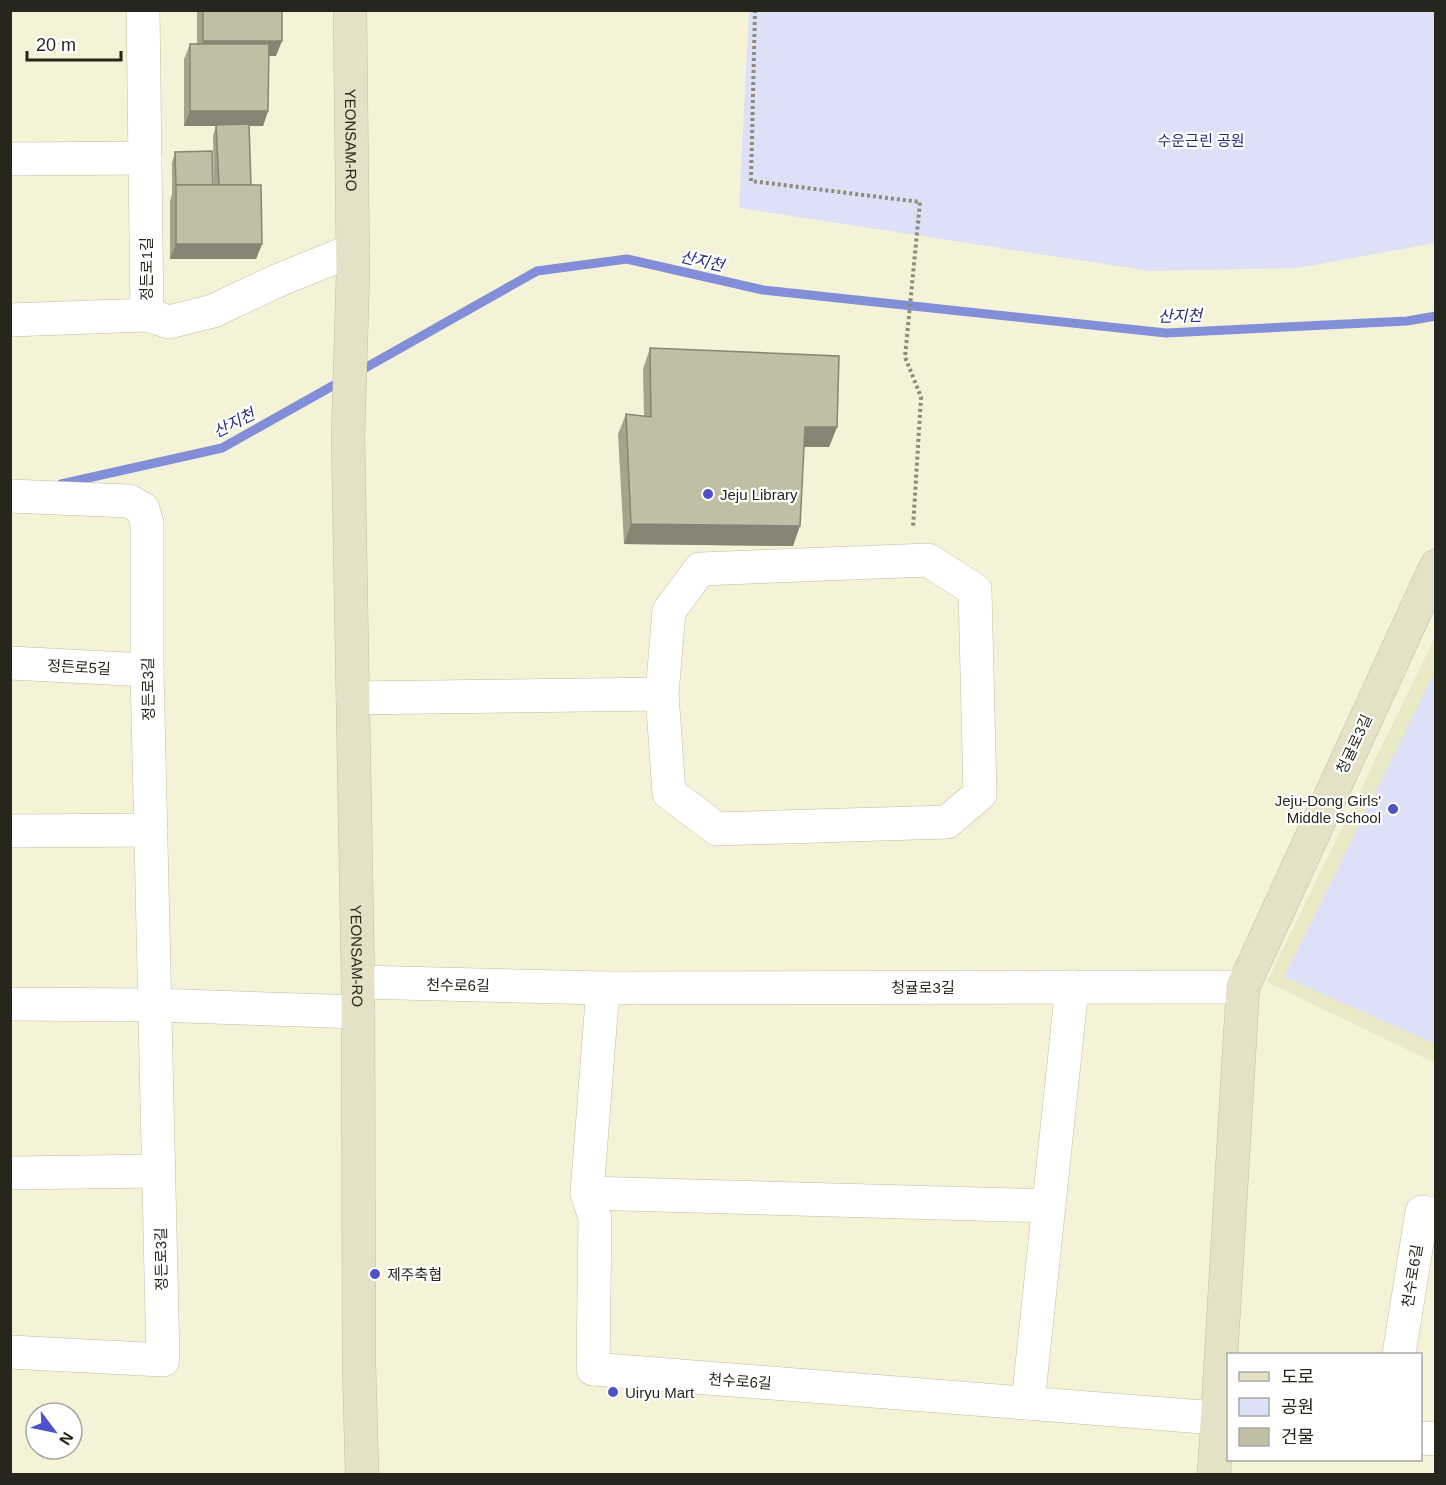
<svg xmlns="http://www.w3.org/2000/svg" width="1446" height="1485" viewBox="0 0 1446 1485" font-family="Arial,'Noto Sans KR',sans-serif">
	<rect width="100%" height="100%" fill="#f4f3d8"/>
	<!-- built -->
	<path fill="#eae8c5" d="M1435,637v426l-168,-81z"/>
	<!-- green -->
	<g fill="#dde1f7">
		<path d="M749,11h686v232l-137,25 -148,3 -411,-63z"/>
		<path d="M1435,672v372l-151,-67z"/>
	</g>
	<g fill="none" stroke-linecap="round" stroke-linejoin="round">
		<!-- stream -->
		<g stroke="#828ed8" stroke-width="9">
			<path d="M358,372l179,-101 90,-12 136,31 403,43 241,-12 29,-5"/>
			<path d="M61,484l161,-36 121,-68"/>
		</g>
		<defs>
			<g id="street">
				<path d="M10,159l135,-1"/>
				<path d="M147,315l22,7 44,-11 66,-31 74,-30"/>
				<path d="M10,320l137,-5 -4,-305"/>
				<path d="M10,496l119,5 14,8 4,14v147l16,690 -153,-8"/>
				<path d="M10,663l137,7"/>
				<path d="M353,698l309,-4 7,99 48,36 230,-7 33,-28 -5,-204 -47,-30 -228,9 -31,42 -7,83"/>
				<path d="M10,831l141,-1"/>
				<path d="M358,982l245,6 640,-1"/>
				<path d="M603,988l-16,205 8,25 -2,151 635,50"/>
				<path d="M10,1004l145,1 203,7"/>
				<path d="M10,1173l149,-2"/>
				<path d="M587,1193l462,13"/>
				<path d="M1399,1354l23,-142 14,3"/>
				<path d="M1028,1403l44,-416"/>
				<path d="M1420,1438l16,1"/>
			</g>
			<g id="secondary">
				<path id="s1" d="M350,10l3,262 -5,165 10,545 1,382 3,110"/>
				<path d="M1214,1474l29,-487 193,-421"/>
			</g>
		</defs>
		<!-- street casing -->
		<use href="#street" stroke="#c0bea4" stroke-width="34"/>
		<!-- secondary casing -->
		<use href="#secondary" stroke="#c0bea4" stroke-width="34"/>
		<!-- path -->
		<path stroke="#8d8c7a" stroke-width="4" stroke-dasharray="3 3" stroke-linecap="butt" d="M755,10l-4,171 169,21 -15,155 16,40 -8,131"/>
		<!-- street -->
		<use href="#street" stroke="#fff" stroke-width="33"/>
		<!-- secondary -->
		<use href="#secondary" stroke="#e4e1c7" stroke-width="33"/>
	</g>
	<!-- wall -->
	<g fill="#a5a38d">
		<path d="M197,10h85l-6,46h-7l-1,55 -5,15h-14l2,59 11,59 -6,15h-86v-58l2,-7v-31l3,-11 39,33 -1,-49 3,-10h-32v-67l6,-15h7z"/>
		<path d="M650,348l187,79 -8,20h-25l-11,99 -169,-2 -6,-110 8,-20 18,2 -1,-47z"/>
	</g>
	<!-- shaded-wall -->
	<g fill="#868573">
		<path d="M203,41h79l-6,15h-79z"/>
		<path d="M190,111h78l-5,15h-79z"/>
		<path d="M176,244h86l-6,15h-86z"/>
		<path d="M805,427h32l-8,20h-32z"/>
		<path d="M631,524l169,2 -7,20 -169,-2z"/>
	</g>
	<!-- building -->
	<g fill="#c0bea4" stroke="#868573" stroke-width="1.5">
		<rect x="203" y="10" width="79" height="31"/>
		<path d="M190,44h79l-1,67h-78z"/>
		<path d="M249,124l2,61h-32l-3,-60z"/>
		<path d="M212,151l1,34h-37l-1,-33z"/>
		<path d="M176,185h85l1,59h-86z"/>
		<path d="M650,348l189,8 -2,71h-32l-5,99 -169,-2 -5,-110 25,3z"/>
	</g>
	<!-- markers -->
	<g fill="#4d52c8" stroke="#fff" stroke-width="2">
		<circle cx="708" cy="494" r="6"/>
		<circle cx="1393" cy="809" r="6"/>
		<circle cx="375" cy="1274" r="6"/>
		<circle cx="613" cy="1392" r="6"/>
	</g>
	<g text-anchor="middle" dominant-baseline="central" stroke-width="4.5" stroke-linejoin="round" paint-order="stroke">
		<!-- park labels -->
		<g font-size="15" fill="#2a2b81" stroke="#fff">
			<text x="1201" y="140">수운근린 공원</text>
		</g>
		<!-- street labels -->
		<g font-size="15" fill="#27261d" stroke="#fff">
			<text stroke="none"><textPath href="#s1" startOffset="130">YEONSAM-RO</textPath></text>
			<text transform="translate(146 269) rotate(-90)">정든로1길</text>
			<text transform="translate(79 667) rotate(3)">정든로5길</text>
			<text transform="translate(148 689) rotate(-91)">정든로3길</text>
			<text transform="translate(1354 744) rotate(-65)">청귤로3길</text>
			<text stroke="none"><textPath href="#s1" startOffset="946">YEONSAM-RO</textPath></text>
			<text transform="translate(458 985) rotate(1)">천수로6길</text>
			<text x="923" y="987">청귤로3길</text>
			<text transform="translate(161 1259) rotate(-91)">정든로3길</text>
			<text transform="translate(1412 1276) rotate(-81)">천수로6길</text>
			<text transform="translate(740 1381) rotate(4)">천수로6길</text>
		</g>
		<!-- poi labels -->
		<g font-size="15" fill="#27261d" stroke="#fff" text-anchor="start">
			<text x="720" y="494">Jeju Library</text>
			<text x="1381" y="800" text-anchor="end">Jeju-Dong Girls'<tspan x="1381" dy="17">Middle School</tspan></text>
			<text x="387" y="1274">제주축협</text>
			<text x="625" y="1392">Uiryu Mart</text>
		</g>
		<!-- water labels -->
		<g font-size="16" font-style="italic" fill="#2a2a80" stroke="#fff">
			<text transform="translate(702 261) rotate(13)">산지천</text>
			<text transform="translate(1180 316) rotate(-1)">산지천</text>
			<text transform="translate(234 423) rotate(-27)">산지천</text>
		</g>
	</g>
	<!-- border -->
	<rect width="1446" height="1485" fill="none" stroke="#27261d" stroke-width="24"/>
	<!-- legend -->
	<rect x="1227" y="1353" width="195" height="108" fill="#ffffff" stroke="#a9a8a5" stroke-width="1.5"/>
	<rect x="1239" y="1372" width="30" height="9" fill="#e4e1c7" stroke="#a9a8a5" stroke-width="1.5"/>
	<text x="1281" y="1383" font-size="18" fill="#27261d">도로</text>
	<rect x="1239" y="1398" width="30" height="18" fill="#dde1f7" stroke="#a9a8a5" stroke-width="1.5"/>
	<text x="1281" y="1413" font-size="18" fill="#27261d">공원</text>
	<rect x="1239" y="1428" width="30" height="18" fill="#c0bea4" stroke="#a9a8a5" stroke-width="1.5"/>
	<text x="1281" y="1443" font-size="18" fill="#27261d">건물</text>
	<!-- north arrow -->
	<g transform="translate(54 1431) rotate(122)"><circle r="28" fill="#ffffff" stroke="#a9a8a5" stroke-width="1.5"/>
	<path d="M0-4.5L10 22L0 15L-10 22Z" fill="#4d52c8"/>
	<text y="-9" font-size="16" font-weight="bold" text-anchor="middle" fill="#27261d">N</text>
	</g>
	<!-- scale -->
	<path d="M27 51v9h94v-9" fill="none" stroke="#27261d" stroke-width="3"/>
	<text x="36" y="51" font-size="18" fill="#27261d" stroke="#ffffff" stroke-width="4.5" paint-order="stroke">20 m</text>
</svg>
